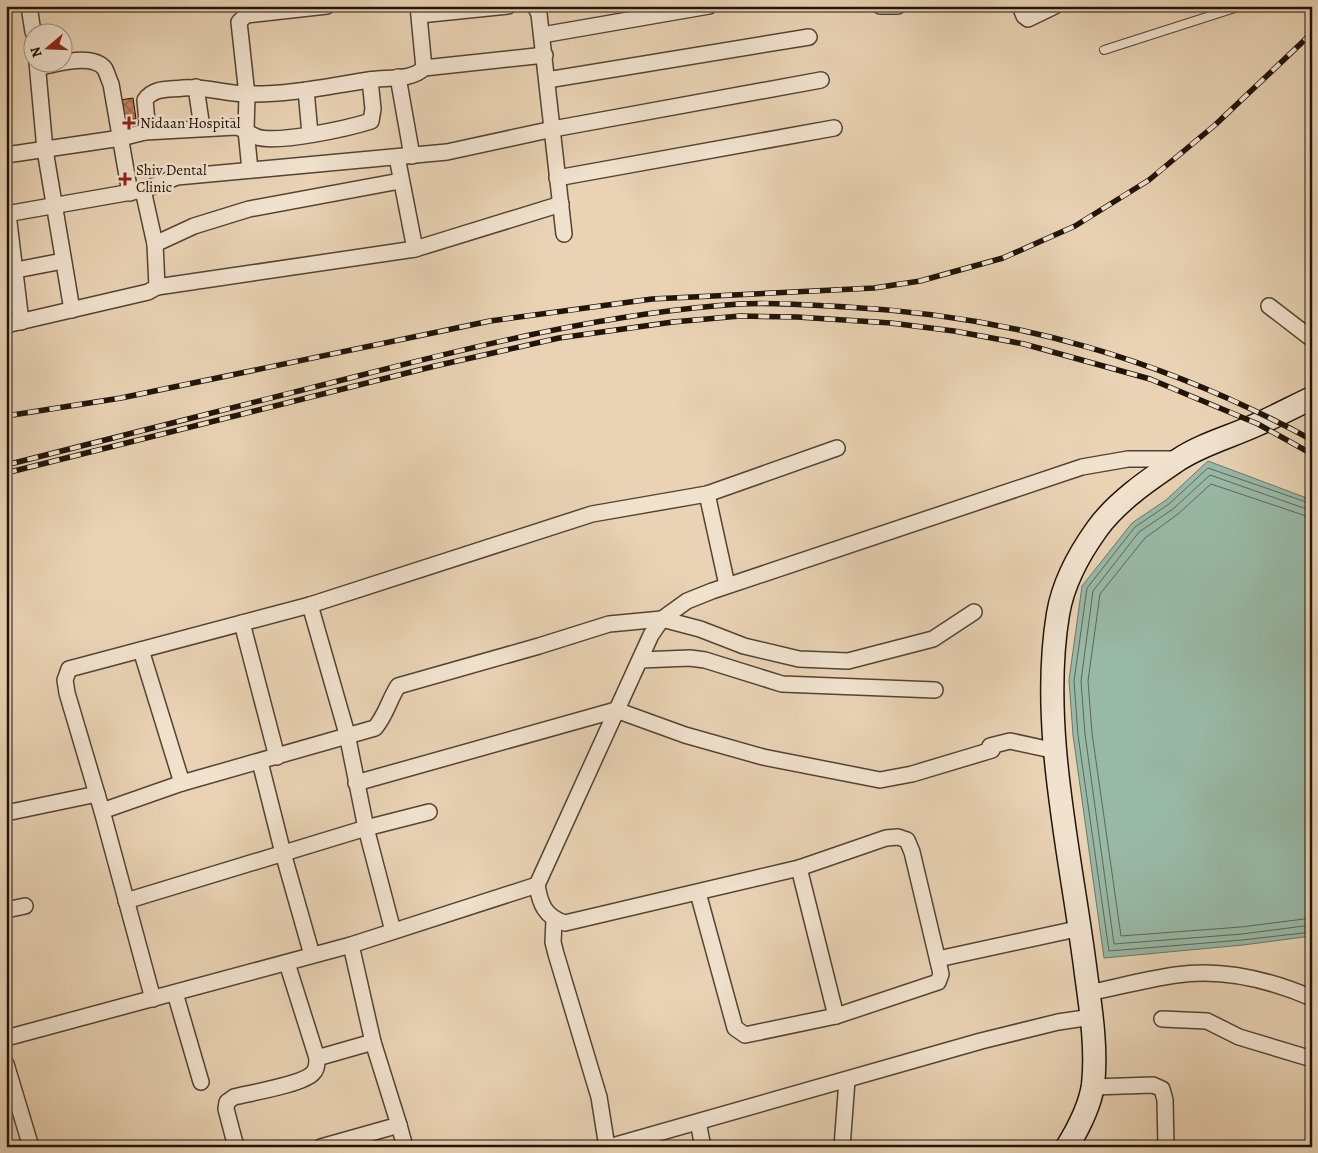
<svg xmlns="http://www.w3.org/2000/svg" width="1318" height="1153" viewBox="0 0 1318 1153" font-family="Alegreya,serif">
	<defs>
		<pattern id="building-cross-hatch" width="8" height="8" patternUnits="userSpaceOnUse" patternTransform="scale(1.25)"><rect width="8" height="8" fill="#c6815f"/><path d="M0 0l8 8M0 8l8-8" fill="none" stroke="#a0684d"/></pattern>
	</defs>
	<rect width="100%" height="100%" fill="#e9d3b4"/>
	<filter id="stains"><feTurbulence type="fractalNoise" baseFrequency=".004" numOctaves="4"/><feColorMatrix values="0 0 0 0 .2 0 0 0 0 .09 0 0 0 0 .02 0 0 0 .5 -.17"/></filter>
	<radialGradient id="worn" r=".72"><stop offset=".6" stop-color="#630" stop-opacity="0"/><stop offset="1" stop-color="#630" stop-opacity=".3"/></radialGradient>
	<!-- water -->
	<path fill="#99b9a7" stroke="#697769" d="M1208,461l104,39v436l-69,9 -139,13 -31,-223 -4,-55 13,-94 50,-63 34,-23z"/>
	<g fill="none" stroke-linecap="round" stroke-linejoin="round">
		<!-- shore -->
		<g stroke="#5c6759" stroke-width="1">
			<path d="M1312,504l-104,-36 -39,36 -34,23 -48,61 -13,93 4,54 31,216 133,-11 70,-8"/>
			<path d="M1312,511l-102,-36 -37,34 -34,23 -46,59 -12,90 4,53 29,210 128,-10 70,-9"/>
			<path d="M1312,518l-101,-34 -33,30 -33,24 -45,56 -12,87 4,52 29,203 120,-9 71,-9"/>
		</g>
	</g>
	<!-- building -->
	<path fill="url(#building-cross-hatch)" stroke="#20150b" d="M133,98l3,21h-13l-3,-19z"/>
	<g fill="none" stroke-linecap="round" stroke-linejoin="round">
		<defs>
			<path id="lane" d="M1104,50l137,-44"/>
			<g id="street">
				<path d="M29,6l4,26"/>
				<path d="M535,6l4,8 25,220"/>
				<path d="M880,6h18"/>
				<path d="M1020,6l4,10 4,3 27,-13"/>
				<path d="M420,15l88,-9"/>
				<path d="M542,35l167,-29"/>
				<path d="M37,62l8,88 27,160"/>
				<path d="M38,67c17,-2 54,-15 67,2 2,4 4,11 6,15l19,109"/>
				<path d="M424,68l121,-13"/>
				<path d="M398,77l14,79"/>
				<path d="M547,80l262,-43"/>
				<path d="M196,87l6,41"/>
				<path d="M306,90l4,44"/>
				<path d="M145,132l91,-5c9,2 14,8 21,10 21,7 92,-9 114,-16l2,-12 -3,-29"/>
				<path d="M6,155l115,-17 24,-6 2,-10 -2,-22c9,-13 24,-10 38,-12 22,-2 43,6 65,6 40,1 81,-8 121,-14 18,-3 42,1 55,-12l-6,-62"/>
				<path d="M397,157l18,92"/>
				<path d="M250,170l-4,-40 1,-35 -8,-73 7,-7 81,-9"/>
				<path d="M557,178l277,-50"/>
				<path d="M6,214l137,-24 34,-13 270,-25 106,-23 268,-49"/>
				<path d="M8,214l13,108"/>
				<path d="M155,244l39,-18 55,-17 151,-28"/>
				<path d="M6,272l57,-11"/>
				<path d="M157,287l258,-38 146,-45"/>
				<path d="M1269,306l43,33"/>
				<path d="M6,325l142,-33 9,-5 -2,-43 -12,-54"/>
				<path d="M837,448l-130,46 -115,20 -282,91 -241,64 -4,11 2,13 35,118 80,-28 193,-55c11,-13 14,-28 23,-42l141,-40 70,-22 53,-5 38,10 44,17 55,13 49,2 85,-22 41,-27"/>
				<path d="M707,494l20,91"/>
				<path d="M310,605l37,129 19,94 27,103"/>
				<path d="M242,623l35,134"/>
				<path d="M141,650l41,133"/>
				<path d="M640,660l50,-2 15,2 77,24 153,6"/>
				<path d="M990,746l20,-5 46,10"/>
				<path d="M260,762l23,91 27,95"/>
				<path d="M356,783l260,-73 69,25 78,22 117,23 32,-6 80,-24"/>
				<path d="M102,811l51,188"/>
				<path d="M6,813l91,-19"/>
				<path d="M799,868l37,148"/>
				<path d="M537,885c3,19 8,32 28,38l234,-55 87,-30 12,-1 9,3 5,12 29,122 -3,8 -102,34 -91,19 -10,-7 -37,-135"/>
				<path d="M126,901l240,-73 63,-16"/>
				<path d="M6,910l19,-4"/>
				<path d="M554,920l-1,22 3,12 43,143 8,50"/>
				<path d="M938,959l143,-31"/>
				<path d="M287,963l30,95 56,-16"/>
				<path d="M175,993l26,89"/>
				<path d="M1089,993c29,-6 58,-14 87,-18 46,-7 94,5 136,23"/>
				<path d="M1162,1019l45,2 32,16 73,22"/>
				<path d="M6,1038l345,-93 186,-60 114,-250 11,-16 25,-18 25,-10 370,-124 46,-8h52"/>
				<path d="M6,1064l25,83"/>
				<path d="M1093,1087l60,-2 9,4 3,11 1,47"/>
				<path d="M698,1122l5,25"/>
				<path d="M399,1125l6,22"/>
				<path d="M236,1147l-10,-38 1,-7 7,-5c16,-4 70,-13 79,-24 4,-4 4,-9 4,-15"/>
				<path d="M321,1147l78,-22 -26,-83 -22,-97"/>
				<path d="M609,1147l372,-106 77,-19 34,-5"/>
				<path d="M842,1147l5,-67"/>
			</g>
			<path id="secondary" d="M1067,1147c11,-18 23,-41 26,-62 4,-36 -2,-75 -7,-111 -14,-114 -47,-246 -28,-360 5,-30 21,-60 39,-85 20,-28 53,-50 81,-69 24,-16 52,-23 78,-35 18,-8 37,-18 56,-27"/>
		</defs>
		<!-- lane casing -->
		<use href="#lane" stroke="#524435" stroke-width="10"/>
		<!-- street casing -->
		<use href="#street" stroke="#524435" stroke-width="18"/>
		<!-- secondary casing -->
		<use href="#secondary" stroke="#20150b" stroke-width="25"/>
		<!-- lane -->
		<use href="#lane" stroke="#f1e2ce" stroke-width="8"/>
		<!-- street -->
		<use href="#street" stroke="#f1e2ce" stroke-width="15"/>
		<!-- secondary -->
		<use href="#secondary" stroke="#f1e2ce" stroke-width="22"/>
		<defs>
			<g id="rail">
				<path d="M6,416l115,-18 369,-77 162,-22 222,-11 46,-7 83,-23 72,-32 74,-46 66,-55 97,-92"/>
				<path d="M6,465c116,-29 232,-59 348,-88 126,-32 254,-64 385,-73 36,-2 72,1 108,3 167,9 318,53 465,133"/>
				<path d="M6,473l429,-107 124,-28 114,-16 67,-6 57,1 94,6 63,8 70,13 126,35 108,45 54,30"/>
			</g>
		</defs>
		<!-- rail casing -->
		<use href="#rail" stroke="#20150b" stroke-width="5.5"/>
		<!-- rail -->
		<use href="#rail" stroke="#f1e2ce" stroke-width="4" stroke-dasharray="11" stroke-linecap="butt"/>
	</g>
	<!-- markers -->
	<g fill="#8f2418" stroke="#f1e2ce" stroke-width="2">
		<path d="M126.5 115.5h5v5h5v5h-5v5h-5v-5h-5v-5h5z"/>
		<path d="M122.5 171.5h5v5h5v5h-5v5h-5v-5h-5v-5h5z"/>
	</g>
	<g text-anchor="middle" dominant-baseline="central" stroke-width="5" stroke-linejoin="round" paint-order="stroke">
		<!-- poi labels -->
		<g font-size="15" fill="#20150b" stroke="#f1e2ce" text-anchor="start">
			<text x="140" y="123">Nidaan Hospital</text>
			<text x="136" y="170">Shiv Dental<tspan x="136" dy="17">Clinic</tspan></text>
		</g>
	</g>
	<!-- margin -->
	<rect width="1318" height="1153" fill="none" stroke="#e9d3b4" stroke-width="25"/>
	<rect x="8" y="8" width="1303" height="1138" fill="none" stroke="#20150b" stroke-width="2.5"/>
	<rect x="12" y="12" width="1293" height="1128" fill="none" stroke="#20150b"/>
	<!-- north arrow -->
	<g transform="translate(48 48) rotate(251)"><circle r="24" fill="#f1e2ce" stroke="#9d9080"/>
	<path d="M0-4L9 19L0 12L-9 19Z" fill="#8f2418"/>
	<text y="-8" font-size="14" font-weight="bold" text-anchor="middle" fill="#20150b">N</text>
	</g>
	<rect width="100%" height="100%" filter="url(#stains)"/>
	<rect width="100%" height="100%" fill="url(#worn)"/>
</svg>
